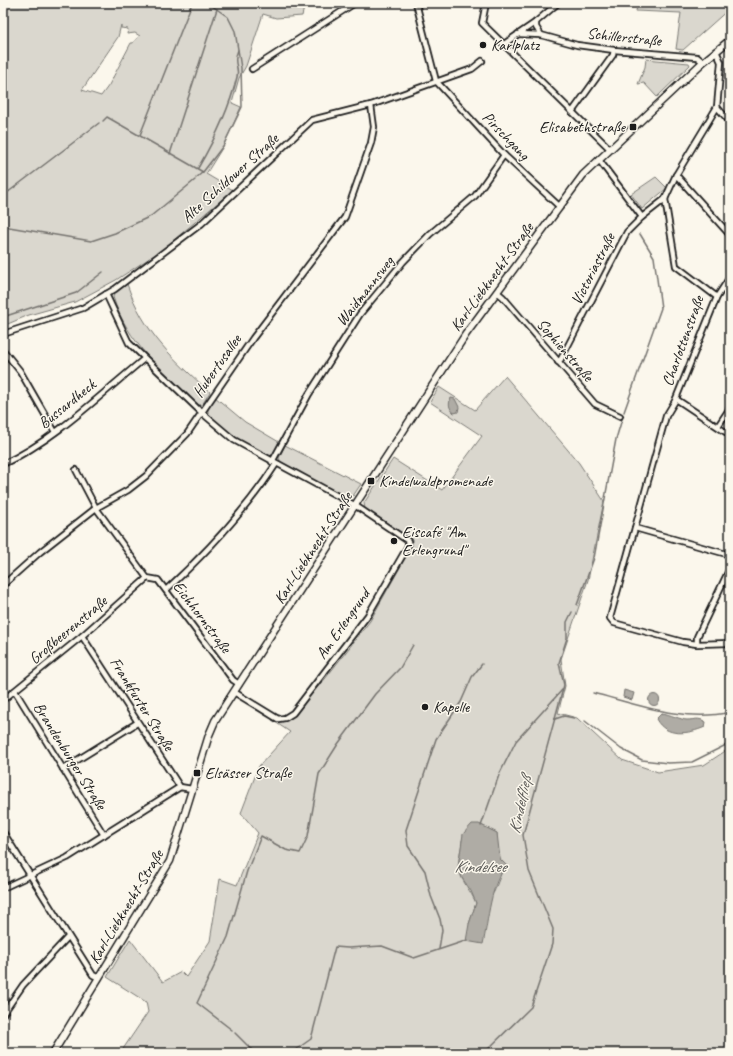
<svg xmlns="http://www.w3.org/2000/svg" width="733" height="1056" viewBox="0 0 733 1056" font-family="Caveat,sans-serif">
	<rect width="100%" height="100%" fill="#fbf7ec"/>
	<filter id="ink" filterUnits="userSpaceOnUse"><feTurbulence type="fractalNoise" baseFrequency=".025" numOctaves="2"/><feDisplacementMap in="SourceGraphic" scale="8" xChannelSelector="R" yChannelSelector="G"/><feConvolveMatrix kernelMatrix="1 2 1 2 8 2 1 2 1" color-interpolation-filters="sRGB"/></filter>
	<g filter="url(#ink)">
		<!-- green -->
		<g fill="#dad7ce" stroke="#7b7a75" fill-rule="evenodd">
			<path d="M3,3h302l-3,13 -26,2 -13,-4 -17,52 -7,12 -7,25 9,4 -17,38 -18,29 27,16 -71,60 -46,30 -41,22 -46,13 -26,11zM121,25v3l7,1 -1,5 8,-1 5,3 -6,5 -1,2h-2l-22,42 -8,11 -19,-6 36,-53z"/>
			<path d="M634,3h96v5l-47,42 -7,-1 5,-36 -45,-2 1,-5z"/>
			<path d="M646,59l43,4 1,2 -33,32 -13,-14 -6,1 7,-17z"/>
			<path d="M656,177l11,11 -25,21 -11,-15z"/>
			<path d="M127,284c17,49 46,75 83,108l-8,13h-4c-34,-31 -71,-63 -85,-108l2,-5z"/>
			<path d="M505,376l74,87 25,38 -16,79 -27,79 4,27 -7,27 19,5 45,42 36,12 46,-7 26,-17v305h-596l-11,-4 25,-37 -2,-10 -39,-25 23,-38 33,43 18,-10 5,5 24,-36 10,-62 17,6 21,-52 -17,-20 18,-47 31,-34 -18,-12 10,2 7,-3 36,-40 45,-58 42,-75v-7l-47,-30 -1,-6 29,-44 49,31 40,-54 -52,-34 9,-15 36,23zM481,825l16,8v12l6,24 -9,23 -25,32 7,-21c-5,-12 -15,-22 -17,-34 -2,-9 3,-20 3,-29z"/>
			<path d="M215,397l30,25 34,20 -6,13 -5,1 -33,-19 -27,-22v-6z"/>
			<path d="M285,445l76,39 -8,12 -5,2 -67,-35 -2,-5z"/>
		</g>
		<!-- water -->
		<g fill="#afaca5" stroke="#74726e">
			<path d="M451,398l4,1 4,8 -1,5 -4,1c-5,-5 -6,-9 -3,-15z"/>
			<path d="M624,690l10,3 -2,7 -9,-3z"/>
			<circle cx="654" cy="700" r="5.5"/>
			<path d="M662,713c7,1 20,7 25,7 8,0 11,-3 19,2l-1,5c-16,7 -39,11 -49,-8z"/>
			<path d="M472,824h7l18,9 3,26 7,7c-16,13 -19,57 -24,78l-17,-3 3,-17 7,-21 -5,-12 -9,-13 -4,-11 5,-33z"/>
		</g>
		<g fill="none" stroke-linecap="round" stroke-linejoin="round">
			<!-- stream -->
			<g stroke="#74726e" stroke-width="1.5">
				<path d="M103,121l4,-4 96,55"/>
				<path d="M140,135l52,-132"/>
				<path d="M170,154l47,-145"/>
				<path d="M198,168c17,-29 31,-58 39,-91 3,-10 -5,-13 1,-27"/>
				<path d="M196,178l7,-6 20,-26 19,-39 -1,-39 -6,-37 -7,-14 -20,-14"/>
				<path d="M3,196l96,-73"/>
				<path d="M3,226l88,15 24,-8 36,-17 44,-36"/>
				<path d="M3,317l73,-24 27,-21"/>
				<path d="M624,412l37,-104 -7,-51 -14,-23"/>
				<path d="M577,605l17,-47 22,-119 6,-20"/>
				<path d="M593,693c43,11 92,30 137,19"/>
				<path d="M555,719l9,-3 10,2"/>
				<path d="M585,721l36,28 21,11 26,3 24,-1 38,-19"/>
				<path d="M481,826l18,-51 17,-34 46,-51"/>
				<path d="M439,949l3,-19 -2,-11 -9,-23 -6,-25 -17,-25 -2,-16 30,-91 25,-37 11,-25 10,-13"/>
				<path d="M232,1030l-35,-27 31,-66 19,-66 14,-35 25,14 14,3 8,-17 11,-62 19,-30 37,-50 25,-26 13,-23"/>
				<path d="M235,1033l20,20"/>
				<path d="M291,1053l20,-14 24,-92 13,1 34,-2 32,12 54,-18"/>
				<path d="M484,1053l47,-46 21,-63 1,-15 -24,-58 -6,-36 41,-150 -5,-22 8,-25v-16l5,-10"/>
			</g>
			<defs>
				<g id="street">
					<path d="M416,3l20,78 68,74 56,52"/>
					<path d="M486,3l-4,20 128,126"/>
					<path d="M536,22v5l5,8"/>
					<path d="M518,34l23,1 36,10 37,5 83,7 6,5"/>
					<path d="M504,44l32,-22 22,-19"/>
					<path d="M716,51l5,11 -4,45 -41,68 -11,24 11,67 41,31 -42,104 -9,15 -56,202 4,5 69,19 14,2 33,-1"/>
					<path d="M252,69l103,-66"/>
					<path d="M717,107l13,15"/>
					<path d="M572,112l41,-57 1,-5"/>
					<path d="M599,160l43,57"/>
					<path d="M676,175l54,60"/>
					<path d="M497,292l6,5 92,107 25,12"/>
					<path d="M106,294l23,49 72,69 33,28 122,66 52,35v5l-40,69 -75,98 -8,5 -7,1 -44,-27"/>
					<path d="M717,297l13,-20"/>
					<path d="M3,334l80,-26 32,-19 86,-65 111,-104 59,-15 101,-36 10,-8"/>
					<path d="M3,350l17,21 35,61"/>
					<path d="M558,362l3,-3 66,-127 15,-15 23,-18"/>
					<path d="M676,399l54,36"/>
					<path d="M718,426l12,-18"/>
					<path d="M272,462l37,-68 51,-80 43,-52 27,-28 45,-38 29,-41"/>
					<path d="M3,464c52,-24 97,-69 141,-105"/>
					<path d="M76,470l20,38 51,70 11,2 75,100 6,4"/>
					<path d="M635,528l95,27"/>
					<path d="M3,585l37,-33 56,-44 32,-18 18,-14 41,-42 66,-96 92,-121 26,-74 3,-16 -3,-22"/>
					<path d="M166,590c41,-38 79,-78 110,-126"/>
					<path d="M82,636l98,151"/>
					<path d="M697,644v-7l33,-69"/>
					<path d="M15,691l89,144"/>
					<path d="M3,700l79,-64 65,-58"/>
					<path d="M63,769l74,-46"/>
					<path d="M3,832l90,143 6,3"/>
					<path d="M3,888l64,-30 113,-71 12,2"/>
					<path d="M3,1014l20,-29 45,-48"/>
				</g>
				<path id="secondary" d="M53,1053l117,-192 39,-126 6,-14 251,-387 117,-159 120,-113 27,-22"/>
			</defs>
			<!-- street casing -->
			<use href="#street" stroke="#1c1c1c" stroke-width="8"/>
			<!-- secondary casing -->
			<use href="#secondary" stroke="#1c1c1c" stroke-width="9"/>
			<!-- street -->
			<use href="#street" stroke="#fbf7ec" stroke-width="4.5"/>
			<!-- secondary -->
			<use href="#secondary" stroke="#fbf7ec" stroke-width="6"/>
		</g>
	</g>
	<!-- markers -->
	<g fill="#1c1c1c" stroke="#fbf7ec" stroke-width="1.5">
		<circle cx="483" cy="45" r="4"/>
		<rect x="629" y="123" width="8" height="8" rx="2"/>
		<rect x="367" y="477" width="8" height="8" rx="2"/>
		<circle cx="394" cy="541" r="4"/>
		<circle cx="425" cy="707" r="4"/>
		<rect x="193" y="769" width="8" height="8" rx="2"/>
	</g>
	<g text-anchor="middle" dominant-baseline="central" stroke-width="3" stroke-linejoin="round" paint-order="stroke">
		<!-- street labels -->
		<g font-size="16" fill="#1c1c1c" stroke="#fbf7ec">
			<text transform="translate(624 37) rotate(6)">Schillerstraße</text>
			<text transform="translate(506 136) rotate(46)">Pirschgang</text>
			<text transform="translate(230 178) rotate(-42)">Alte Schildower Straße</text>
			<text transform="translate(593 269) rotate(-63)">Victoriastraße</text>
			<text transform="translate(492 277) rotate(-54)">Karl-Liebknecht-Straße</text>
			<text transform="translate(365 291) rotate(-52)">Waidmannsweg</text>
			<text transform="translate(683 341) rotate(-70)">Charlottenstraße</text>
			<text transform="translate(565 350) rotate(49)">Sophienstraße</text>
			<text transform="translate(217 366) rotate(-55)">Hubertusallee</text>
			<text transform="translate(67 404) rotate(-39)">Bussardheck</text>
			<text transform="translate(313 548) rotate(-57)">Karl-Liebknecht-Straße</text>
			<text transform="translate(202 617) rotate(53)">Eichhornstraße</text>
			<text transform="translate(343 624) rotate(-55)">Am Erlengrund</text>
			<text transform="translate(68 630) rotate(-40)">Großbeerenstraße</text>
			<text transform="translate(142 704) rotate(58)">Frankfurter Straße</text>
			<text transform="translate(70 756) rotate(58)">Brandenburger Straße</text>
			<text transform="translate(126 907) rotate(-59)">Karl-Liebknecht-Straße</text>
		</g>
		<!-- poi labels -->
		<g font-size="16" fill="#1c1c1c" stroke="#fbf7ec" text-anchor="start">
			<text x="491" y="45">Karlplatz</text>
			<text x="625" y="127" text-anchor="end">Elisabethstraße</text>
			<text x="379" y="481">Kindelwaldpromenade</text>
			<text x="402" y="532">Eiscafé "Am<tspan x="402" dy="18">Erlengrund"</tspan></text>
			<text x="433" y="707">Kapelle</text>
			<text x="205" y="773">Elsässer Straße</text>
		</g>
		<!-- water labels -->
		<g font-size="17" font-style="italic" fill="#575653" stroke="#fbf7ec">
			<text transform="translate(520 805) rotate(-78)">Kindelfließ</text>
			<text x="480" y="866">Kindelsee</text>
		</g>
	</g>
	<!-- margin -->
	<rect width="733" height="1056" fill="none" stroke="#fbf7ec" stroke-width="16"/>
	<rect x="8" y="8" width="717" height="1040" fill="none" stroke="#1c1c1c" stroke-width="1.5" filter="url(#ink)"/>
</svg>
